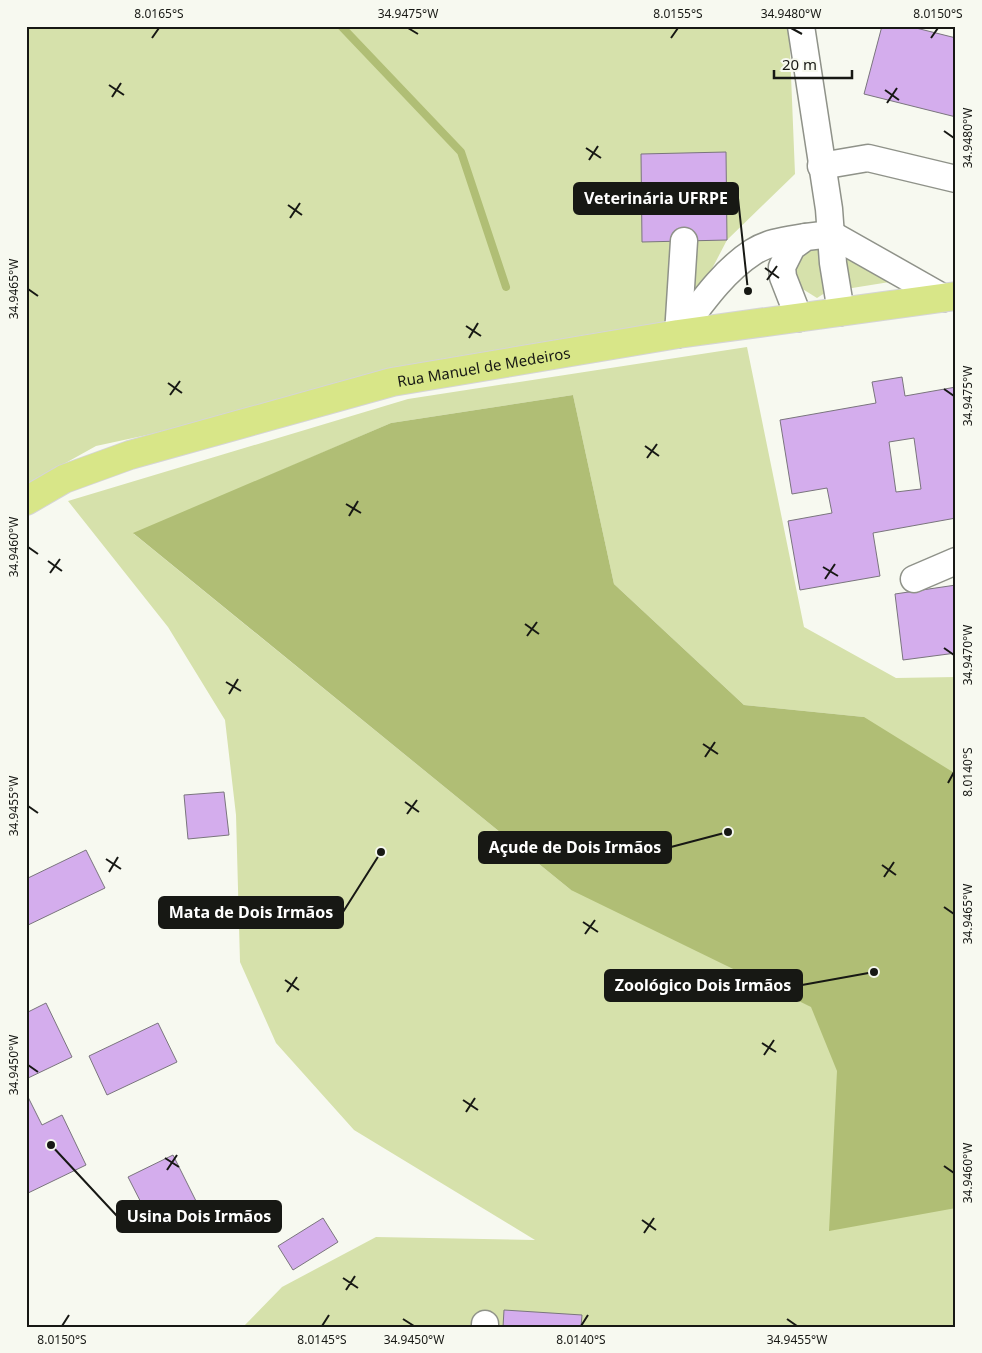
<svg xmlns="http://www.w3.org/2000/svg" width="982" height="1353" viewBox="0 0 982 1353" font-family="'Noto Sans',sans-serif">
	<rect width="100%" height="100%" fill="#f7f9f0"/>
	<!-- green -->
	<g fill="#d6e1ab" fill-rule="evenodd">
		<path d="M26,26h763l6,148 -68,66 -49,94 -286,48 -296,64 -70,39z"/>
		<path d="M813,245l9,9 6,37 -11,7 -16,-10 -9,-21 7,-18z"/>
		<path d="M843,256l59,24 -56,9z"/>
		<path d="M747,347l57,280 92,51 60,-1v650h-713l39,-40 94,-50 159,3 -181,-110 -78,-87 -36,-81 -4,-147 -11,-95 -57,-93 -100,-126 340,-102zM573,395l41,189 130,121 120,12 -293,173 -437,-356 257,-111z"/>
	</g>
	<!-- water -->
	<path fill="#b0be75" d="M573,395l41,189 130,121 120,12 92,57v434l-127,23 8,-160 -26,-64 -240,-117 -438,-357 258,-110z"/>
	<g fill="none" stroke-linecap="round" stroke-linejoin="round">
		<!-- stream -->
		<path stroke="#b0be75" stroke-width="8" d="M341,26l120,126 45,135"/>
	</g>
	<!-- building -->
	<g fill="#d4aded" stroke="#7a757d" fill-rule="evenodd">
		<path d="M882,26h26l48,12v79l-92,-23z"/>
		<path d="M726,152l1,88 -85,2 -1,-88z"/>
		<path d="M902,377l3,19 51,-9v131l-83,15 7,43 -80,14 -12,-69 44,-8 -5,-25 -35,6 -12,-74 96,-17 -4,-21zM914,438l7,51 -25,3 -7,-50z"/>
		<path d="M956,585v68l-53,7 -8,-66z"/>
		<path d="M224,792l5,43 -41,4 -4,-44z"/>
		<path d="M86,850l19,38 -79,38v-47z"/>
		<path d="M46,1003l26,54 -46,22v-66z"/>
		<path d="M158,1023l19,39 -70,33 -18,-39z"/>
		<path d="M26,1093l16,32 20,-10 24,50 -60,29z"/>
		<path d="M173,1155l24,48 -44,23 -25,-49z"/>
		<path d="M323,1218l15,24 -45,28 -15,-24z"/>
		<path d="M504,1310l78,5 -1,12h-78z"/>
	</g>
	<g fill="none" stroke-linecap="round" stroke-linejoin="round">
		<defs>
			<g id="minor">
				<path d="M801,26l28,183 4,54 8,49"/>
				<path d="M821,166l47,-8 88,21"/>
				<path d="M799,318l-16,-41 -1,-10 10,-20 14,-10 25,-3 113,64"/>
				<path d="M678,334c22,-29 44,-62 75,-82 15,-10 35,-12 52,-15"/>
				<path d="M678,334l6,-93"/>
				<path d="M914,579l42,-18"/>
				<path d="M485,1327v-3"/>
			</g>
			<g id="major">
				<path id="s1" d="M26,501l38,-22 66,-24 262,-73 286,-48 278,-38"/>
			</g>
		</defs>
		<!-- minor casing -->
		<use href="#minor" stroke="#8f9289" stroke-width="29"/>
		<!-- major casing -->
		<use href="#major" stroke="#d5d5d5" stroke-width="30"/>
		<!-- minor -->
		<use href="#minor" stroke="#fff" stroke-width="26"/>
		<!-- major -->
		<use href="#major" stroke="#d8e688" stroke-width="28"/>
	</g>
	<!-- ticks -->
	<path fill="none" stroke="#171814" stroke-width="2" d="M408,28l10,6M791,28l11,6M152,38l7,-10M671,38l7,-10M931,38l7,-10M109,85l15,10M885,90l14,10M112,97l9,-14M887,103l10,-15M944,131l10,7M586,148l15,10M589,160l9,-14M288,205l14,10M290,218l10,-15M765,268l14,10M767,280l10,-14M28,289l10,7M466,326l15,10M469,338l9,-15M168,383l14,10M944,389l10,7M170,395l10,-14M645,446l14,10M647,458l10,-14M346,504l15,9M349,516l9,-15M28,547l10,7M48,561l14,10M823,567l15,9M50,573l10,-14M825,579l10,-15M525,624l14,10M527,636l10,-14M944,648l10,7M226,682l15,9M229,694l9,-15M703,744l15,10M705,757l10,-15M948,783l6,-11M405,802l14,10M28,806l10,7M407,814l10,-14M106,859l15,10M882,865l14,10M109,872l9,-15M884,877l10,-15M944,907l10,7M583,922l15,10M585,934l10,-14M285,980l14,10M287,992l10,-15M762,1043l14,9M764,1055l10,-15M28,1065l10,7M463,1100l15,10M466,1112l9,-14M165,1158l14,9M944,1166l10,7M167,1170l10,-15M642,1220l14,10M644,1233l10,-15M343,1278l15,10M346,1290l9,-14M403,1319l11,7M787,1319l10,7M62,1326l7,-11M322,1326l7,-11M581,1326l7,-11"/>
	<g text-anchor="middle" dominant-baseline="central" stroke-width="5" stroke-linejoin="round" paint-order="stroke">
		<!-- street labels -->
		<g font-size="15" fill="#171814" stroke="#f7f9f0">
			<text stroke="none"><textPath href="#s1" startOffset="479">Rua Manuel de Medeiros</textPath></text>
		</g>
	</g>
	<!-- callouts -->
	<path fill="none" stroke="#171814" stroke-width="2" d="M748 291L738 198M728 832L671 847M381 852L343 912M874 972L802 985M51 1145L117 1216"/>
	<g fill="#171814" stroke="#f7f9f0" stroke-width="2">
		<circle cx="748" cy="291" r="5"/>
		<circle cx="728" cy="832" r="5"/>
		<circle cx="381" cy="852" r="5"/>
		<circle cx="874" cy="972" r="5"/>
		<circle cx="51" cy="1145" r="5"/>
	</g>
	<g fill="#171814" stroke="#171814" stroke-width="2">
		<rect x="574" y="183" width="164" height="31" rx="5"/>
		<rect x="479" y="832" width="192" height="31" rx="5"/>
		<rect x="159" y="897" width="184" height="31" rx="5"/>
		<rect x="605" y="970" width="197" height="31" rx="5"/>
		<rect x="117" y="1201" width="164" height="31" rx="5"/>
	</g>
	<g font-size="16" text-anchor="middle" font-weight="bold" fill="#fff">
		<text x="656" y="204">Veterinária UFRPE</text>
		<text x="575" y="853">Açude de Dois Irmãos</text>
		<text x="251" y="918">Mata de Dois Irmãos</text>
		<text x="703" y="991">Zoológico Dois Irmãos</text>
		<text x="199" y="1222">Usina Dois Irmãos</text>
	</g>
	<!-- border -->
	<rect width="982" height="1353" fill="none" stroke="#f7f9f0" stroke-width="55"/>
	<!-- scale -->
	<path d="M774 70v8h78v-8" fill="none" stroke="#171814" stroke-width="2.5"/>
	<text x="782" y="70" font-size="15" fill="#171814" stroke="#f7f9f0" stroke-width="4" paint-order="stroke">20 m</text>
	<rect x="28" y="28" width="926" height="1298" fill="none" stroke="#171814" stroke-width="2"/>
	<g font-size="12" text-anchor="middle" fill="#171814">
		<text x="159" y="18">8.0165°S</text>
		<text x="408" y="18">34.9475°W</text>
		<text x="678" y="18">8.0155°S</text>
		<text x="791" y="18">34.9480°W</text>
		<text x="938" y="18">8.0150°S</text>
		<text transform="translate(968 138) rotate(-90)" y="4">34.9480°W</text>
		<text transform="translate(14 289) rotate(-90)" y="4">34.9465°W</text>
		<text transform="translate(968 396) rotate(-90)" y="4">34.9475°W</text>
		<text transform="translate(14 547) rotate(-90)" y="4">34.9460°W</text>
		<text transform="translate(968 655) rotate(-90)" y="4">34.9470°W</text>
		<text transform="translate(968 772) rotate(-90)" y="4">8.0140°S</text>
		<text transform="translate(14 806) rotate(-90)" y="4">34.9455°W</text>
		<text transform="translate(968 914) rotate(-90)" y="4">34.9465°W</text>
		<text transform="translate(14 1065) rotate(-90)" y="4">34.9450°W</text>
		<text transform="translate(968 1173) rotate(-90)" y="4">34.9460°W</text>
		<text x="62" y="1344">8.0150°S</text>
		<text x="322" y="1344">8.0145°S</text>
		<text x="414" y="1344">34.9450°W</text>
		<text x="581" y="1344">8.0140°S</text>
		<text x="797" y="1344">34.9455°W</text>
	</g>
</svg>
